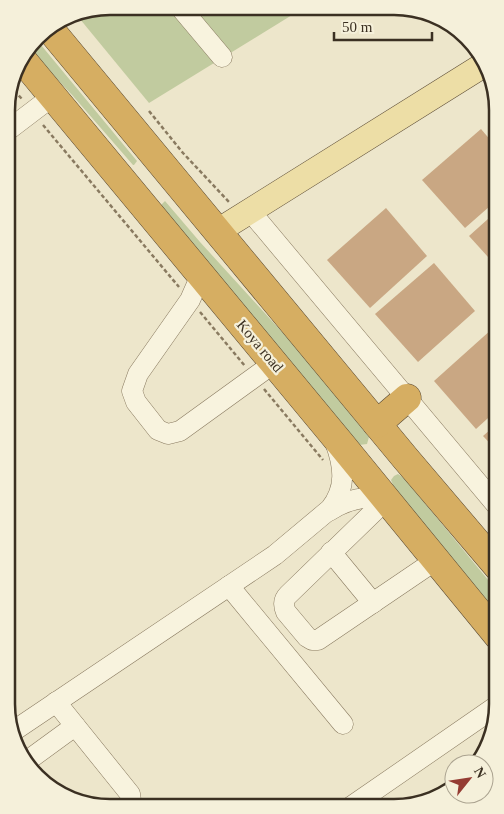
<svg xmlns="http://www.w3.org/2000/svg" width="504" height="814" viewBox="0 0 504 814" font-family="'Times New Roman',serif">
	<rect width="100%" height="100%" fill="#ede6cb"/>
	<!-- green -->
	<g fill="#c1cb9f">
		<path d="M110,6l195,1 -156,96 -74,-90z"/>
		<path d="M36,39l101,122 -3,4h-1l-60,-69 -44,-47z"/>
		<path d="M165,201l35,41 102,112 67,83 -2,7 -8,1 -198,-240z"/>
		<path d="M398,474l6,4 94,114v23l-104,-128 -3,-7 3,-4z"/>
	</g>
	<!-- building -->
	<g fill="#c9a783">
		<path d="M481,129l17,20v50l-33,29 -43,-48z"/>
		<path d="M386,208l41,48 -57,52 -43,-48z"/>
		<path d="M498,210v58l-29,-32z"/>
		<path d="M434,263l41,48 -57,51 -43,-48z"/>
		<path d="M492,329l6,7v73l-22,20 -42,-48z"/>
		<path d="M498,423v29l-15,-16z"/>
	</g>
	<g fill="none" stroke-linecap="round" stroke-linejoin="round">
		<defs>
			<g id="minor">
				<path d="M180,7l42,50"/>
				<path d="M7,131l46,-35"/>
				<path d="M250,211l248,296"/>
				<path d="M201,275l-11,25 -52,74 -6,17 4,11 22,28 10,4 12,-3 94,-68"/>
				<path d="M387,499l-99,96c-5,5 -5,10 -2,17l21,25 5,3h6l118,-80"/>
				<path d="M329,511c17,-11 38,-16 58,-12"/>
				<path d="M331,552l42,51"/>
				<path d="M229,586l114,138"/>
				<path d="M56,702l74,92 1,7 -3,6"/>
				<path d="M12,732l263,-177 55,-46c17,-21 14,-43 5,-67"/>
				<path d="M27,761l48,-35"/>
				<path d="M349,808l149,-103"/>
			</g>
			<path id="major" d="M218,231l267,-167"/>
			<g id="highway">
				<path d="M49,28l357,431 92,108"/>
				<path d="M21,58l320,386 157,192"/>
				<path d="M377,424l30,-26"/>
			</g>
		</defs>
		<!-- minor casing -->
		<use href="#minor" stroke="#897a60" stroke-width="21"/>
		<!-- major casing -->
		<use href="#major" stroke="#584833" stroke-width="26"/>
		<!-- highway casing -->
		<use href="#highway" stroke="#584833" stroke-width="29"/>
		<!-- path -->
		<g stroke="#897a60" stroke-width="2.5" stroke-dasharray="4 2.5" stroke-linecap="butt">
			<path d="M10,86l12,13"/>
			<path d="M149,111l34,42 46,49"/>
			<path d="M43,125l136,162"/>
			<path d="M200,312l45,54"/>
			<path d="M264,389l59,71"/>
			<path d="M491,523l7,4"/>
		</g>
		<!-- minor -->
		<use href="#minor" stroke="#f8f3de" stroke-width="20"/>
		<!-- major -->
		<use href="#major" stroke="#eddea6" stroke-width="25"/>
		<!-- highway -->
		<use href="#highway" stroke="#d6ae62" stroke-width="28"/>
	</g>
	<g text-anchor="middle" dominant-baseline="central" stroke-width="4.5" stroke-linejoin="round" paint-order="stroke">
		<!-- street labels -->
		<g font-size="15" fill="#3b3022" stroke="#f5f0da">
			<text transform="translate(260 346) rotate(50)">Koya road</text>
		</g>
	</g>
	<!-- crop -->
	<path d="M0 0H504V814H0ZM110 15H394A95 95 0 0 1 489 110V704A95 95 0 0 1 394 799H110A95 95 0 0 1 15 704V110A95 95 0 0 1 110 15Z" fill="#f5f0da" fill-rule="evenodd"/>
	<path fill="none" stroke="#3b3022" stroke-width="2.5" d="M110 15H394A95 95 0 0 1 489 110V704A95 95 0 0 1 394 799H110A95 95 0 0 1 15 704V110A95 95 0 0 1 110 15Z"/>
	<!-- north arrow -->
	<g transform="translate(469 779) rotate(60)"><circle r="24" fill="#f5f0da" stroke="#aba390"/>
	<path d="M0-4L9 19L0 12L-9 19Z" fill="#953c33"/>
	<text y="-8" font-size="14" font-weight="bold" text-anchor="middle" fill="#3b3022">N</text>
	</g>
	<!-- scale -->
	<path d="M334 32v8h98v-8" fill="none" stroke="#3b3022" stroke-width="2.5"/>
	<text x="342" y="32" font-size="15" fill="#3b3022" stroke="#f5f0da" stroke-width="4" paint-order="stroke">50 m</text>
</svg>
